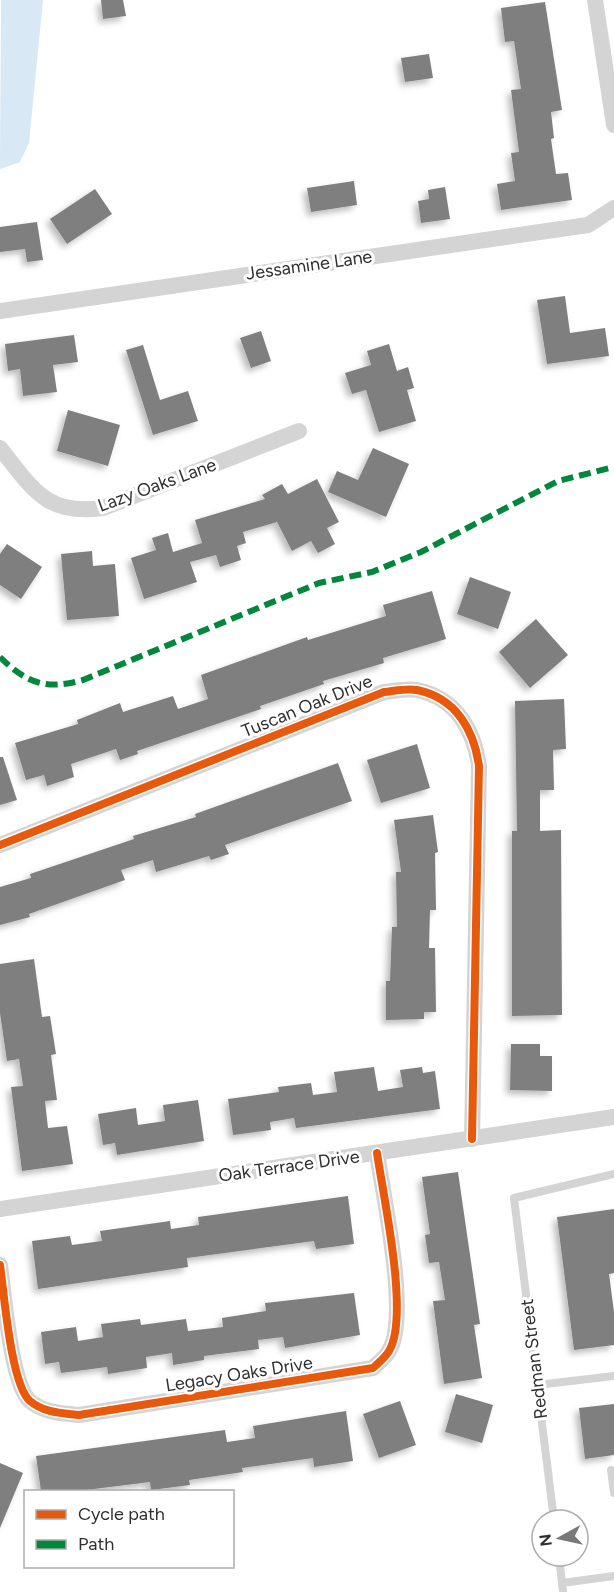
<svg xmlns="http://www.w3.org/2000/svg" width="614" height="1592" viewBox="0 0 614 1592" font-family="Figtree,sans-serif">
	<defs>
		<filter id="shadow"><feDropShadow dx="-4" dy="4" stdDeviation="3" flood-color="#0004"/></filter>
	</defs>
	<rect width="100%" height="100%" fill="#fff"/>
	<!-- water -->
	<path fill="#d8e8f4" d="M1,0h42l-14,143 -9,19 -20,7z"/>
	<!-- building -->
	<g fill="#7f7f7f" filter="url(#shadow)">
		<path d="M101,0h22l3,16 -23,3z"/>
		<path d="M545,2l17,108 -11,2 3,26 -3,1 5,35 12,-1 4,27 -71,10 -4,-26 18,-3 -4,-28 8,-1 -8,-62 10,-1 -7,-48 -9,1 -4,-34z"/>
		<path d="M429,54l4,24 -28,4 -4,-24z"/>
		<path d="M354,181l3,24 -46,7 -4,-24z"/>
		<path d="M445,187l5,32 -29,4 -3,-22 11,-2 -1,-9z"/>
		<path d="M95,189l17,25 -45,30 -17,-25z"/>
		<path d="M37,222l6,38 -16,2 -2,-13 -25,3v-25z"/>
		<path d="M565,296l5,37 35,-5 4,28 -62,8 -10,-64z"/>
		<path d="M261,331l10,30 -20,7 -11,-30z"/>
		<path d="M74,335l4,27 -25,3 4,27 -34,4 -3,-27 -12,2 -3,-27z"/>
		<path d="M389,344l8,27 11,-4 6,21 -7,2 9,31 -37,11 -13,-42 -14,4 -7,-21 26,-8 -4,-14z"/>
		<path d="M143,345l17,55 28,-9 10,30 -45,14 -27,-85z"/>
		<path d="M68,410l52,15 -12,41 -51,-15z"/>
		<path d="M373,448l36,16 -23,53 -58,-25 9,-21 21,9z"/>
		<path d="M317,479l22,43 -12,6 8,16 -17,9 -7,-12 -19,10 -15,-29 -34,10 3,11 -9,3 4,14 -21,7 -4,-12 -26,7 7,20 -53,17 -13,-41 25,-8 -4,-12 16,-5 5,19 29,-9 -7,-23 70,-21 -3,-4 20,-11 6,10z"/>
		<path d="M7,544l35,23 -21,32 -21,-14v-31z"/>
		<path d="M92,551l1,15 22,-2 4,52 -52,4 -6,-66z"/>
		<path d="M470,577l41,15 -13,37 -41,-15z"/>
		<path d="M432,591l14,48 -63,19 1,5 -61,18 1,3 -64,22 1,3 -124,42 1,3 -18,6 -4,-11 -45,15 3,13 -27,9 -3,-11 -18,5 -11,-37 63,-19 -1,-4 43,-17 3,9 50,-16 5,13 30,-10 -7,-24 106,-38 1,3 78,-24 -3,-11z"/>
		<path d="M536,619l32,36 -38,33 -31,-36z"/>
		<path d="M564,699l2,50 -13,1 1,40h-14v41l21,-1 1,185 -50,1v-185h5l-2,-130z"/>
		<path d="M417,744l13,44 -49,15 -14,-43z"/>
		<path d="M0,757h3l14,43 -17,5z"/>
		<path d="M338,763l14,38 -127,44 4,9 -18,6 -2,-4 -53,16 -3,-12 -32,10 4,10 -96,34 1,3 -30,8v-38l31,-9 -1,-4 104,-35 -1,-3 63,-19 -1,-3z"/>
		<path d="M433,815l5,37 -3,1 1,57h-6l-1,38h6l1,64h-12v7l-38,1v-39h4l2,-54h5l-1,-55h5l-7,-52z"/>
		<path d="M34,959l8,58 8,-1 6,38 -5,1 6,45 -12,1 3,27 19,-2 6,38 -51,7 -11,-84 12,-1 -4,-27 -12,2 -7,-48v-49z"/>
		<path d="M511,1044h29v12h12v35l-42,-1z"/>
		<path d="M374,1067l4,24 25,-4 -3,-17 22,-3 1,6 12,-2 5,38 -144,19 -2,-10 -24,4 1,8 -38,5 -5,-36 51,-7 -1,-5 33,-4 2,12 24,-3 -3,-20z"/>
		<path d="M198,1100l6,41 -87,14 -2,-12 -12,2 -5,-31 38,-6 2,17 27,-4 -2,-16z"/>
		<path d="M458,1172l22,152 -6,1 8,53 -38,6 -11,-83 12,-1 -6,-38 -10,1 -4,-28 5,-1 -8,-57z"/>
		<path d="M348,1196l6,48 -38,5 -2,-8 -127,17 1,9 -150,22 -6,-48 38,-5 2,9 30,-4 -2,-10 70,-10 1,8 28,-4 -1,-8z"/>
		<path d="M614,1209v64l-5,1 5,38v33l-40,5 -17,-133z"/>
		<path d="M354,1293l6,42 -75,13 -2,-11 -25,3 1,9 -55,7v4l-31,5 -1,-12 -26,4 1,11 -39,6 -1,-7 -46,6 -2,-11 -14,2 -4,-32 35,-5 2,14 25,-4 -2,-13 39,-5 1,6 45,-6 2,12 35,-4 -1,-9 44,-7 -1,-8z"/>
		<path d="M456,1394l37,11 -11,38 -37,-11z"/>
		<path d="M400,1401l16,44 -37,13 -16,-44z"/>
		<path d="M614,1404v51l-29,4 -6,-51z"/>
		<path d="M346,1411l7,50 -39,6 -1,-9 -71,10 1,4 -54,8 1,5 -39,5 -1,-8 -72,9h-37l-5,-35 189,-26 2,12 28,-4 -2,-12z"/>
		<path d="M0,1463l23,10 -23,55z"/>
	</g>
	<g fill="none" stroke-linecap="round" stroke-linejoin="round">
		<!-- service -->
		<g stroke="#d4d4d4" stroke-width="8">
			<path d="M537,1385l77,-9"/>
			<path d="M611,1470l3,23"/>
			<path d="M554,1520l-40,-322 100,-24"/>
			<path d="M559,1556l4,36"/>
			<path d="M562,1583l52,-7"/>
		</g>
		<!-- minor -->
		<g stroke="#d4d4d4" stroke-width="16">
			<path d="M595,0l19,125"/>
			<path d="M0,311l588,-86 26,-17"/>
			<path d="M0,448c33,41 46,68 103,60l196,-77"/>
			<path d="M0,845l384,-153c10,-1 23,-4 33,-2 39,8 57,40 62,76l-7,373"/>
			<path d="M0,1209l614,-92"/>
			<path d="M0,1265c4,28 11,120 30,136 14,12 32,12 49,14l294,-47c5,-5 13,-11 16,-17 21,-34 -6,-156 -12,-198"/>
		</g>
		<!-- quiet -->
		<path stroke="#00873e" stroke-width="6" stroke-dasharray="12 6" stroke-linecap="butt" d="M0,657c27,27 47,33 83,23l236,-97 53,-11 49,-20 137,-71 56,-14"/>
		<defs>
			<g id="cycleway">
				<path d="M0,845l384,-153c10,-1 23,-4 33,-2 39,8 57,40 62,76l-7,373"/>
				<path d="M0,1265c4,28 11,120 30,136 14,12 32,12 49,14l294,-47c5,-5 13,-11 16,-17 21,-34 -6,-156 -12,-198"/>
			</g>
		</defs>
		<!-- cycleway casing -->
		<use href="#cycleway" stroke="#fff" stroke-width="11"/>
		<!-- cycleway -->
		<use href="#cycleway" stroke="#e8590c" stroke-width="8"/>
	</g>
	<g text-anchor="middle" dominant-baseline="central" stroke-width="6" stroke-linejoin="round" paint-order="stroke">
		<!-- street labels -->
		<g font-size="18" fill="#2f2f2f" stroke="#fff">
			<text transform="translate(309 265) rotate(-8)">Jessamine Lane</text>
			<text transform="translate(157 485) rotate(-20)">Lazy Oaks Lane</text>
			<text transform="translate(307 706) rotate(-22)">Tuscan Oak Drive</text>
			<text transform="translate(289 1166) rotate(-8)">Oak Terrace Drive</text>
			<text transform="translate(534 1359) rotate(-97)">Redman Street</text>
			<text transform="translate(239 1374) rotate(-9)">Legacy Oaks Drive</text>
		</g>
	</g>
	<!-- legend -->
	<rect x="24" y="1490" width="210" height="78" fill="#ffffff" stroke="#acacac" stroke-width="1.5"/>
	<rect x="36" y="1510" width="30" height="9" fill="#e8590c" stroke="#acacac" stroke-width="1.5"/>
	<text x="78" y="1520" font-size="18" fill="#2f2f2f">Cycle path</text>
	<rect x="36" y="1540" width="30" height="9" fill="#00873e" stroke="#acacac" stroke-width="1.5"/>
	<text x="78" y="1550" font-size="18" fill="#2f2f2f">Path</text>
	<!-- north arrow -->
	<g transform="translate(560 1538) rotate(262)"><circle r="28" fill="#ffffff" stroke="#acacac" stroke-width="1.5"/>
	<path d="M0-4.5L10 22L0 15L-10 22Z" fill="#787878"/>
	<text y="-9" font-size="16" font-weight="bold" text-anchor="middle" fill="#2f2f2f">N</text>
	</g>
</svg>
